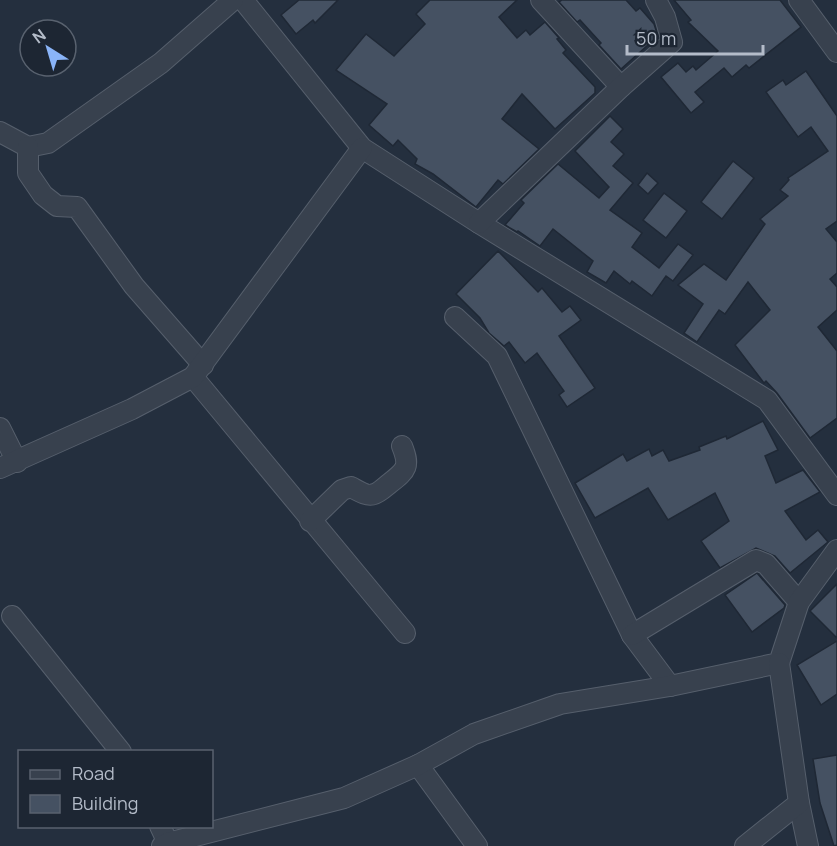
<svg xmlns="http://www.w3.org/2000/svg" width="837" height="846" viewBox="0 0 837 846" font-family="Manrope,sans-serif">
	<rect width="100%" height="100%" fill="#242f3e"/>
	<!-- building -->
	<g fill="#455162" stroke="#1f2835" stroke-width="1.5">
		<path d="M299,0h39l-23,23 -2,-3 -17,14 -15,-19z"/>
		<path d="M430,0h87l-18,17 18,21 9,-8 4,5 15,-13 14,16 -2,1 9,11 -3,3 32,34v6l-40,36 -33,-35 -20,25 37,30 -36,35 -5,-4 -22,27 -43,-33 -18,-10 2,-5 -19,-19 -5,6 -24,-21 18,-21 -51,-34 30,-36 28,22 31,-32 -9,-10z"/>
		<path d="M562,0h64l10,11 4,-3 14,16 4,12 -37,33 -22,-24 2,-2 -21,-23 -3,2 -18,-20z"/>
		<path d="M674,0h106l21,27 -52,41 -3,-3 -14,12 -8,-9 -29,24 9,10 -13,11 -30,-36 17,-14 8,9 7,-6 3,4 22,-19 -30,-29 3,-2z"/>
		<path d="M806,71l31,45v105l-11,8 11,13v31l-7,6 7,8v23l-19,17 19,24v67l-27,20 -33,-45 -11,-12 -2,2 -29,-38 35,-35 -22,-28 -23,32 -6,-4 -22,32 -13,-9 19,-29 -25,-19 26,-21 22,16 39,-56 -5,-5 28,-23 -8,-6 9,-10 -1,-2 40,-27 -17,-24 -13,10 -32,-45 17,-12 3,5z"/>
		<path d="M610,116l13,13 -12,13 13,12 -11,12 20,17 -23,27 32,23 -10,14 27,21 19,-24 15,11 -20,26 -7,-5 -14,20 -20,-15 -2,3 -16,-13 -8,12 -19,-11 6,-11 -40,-32 -13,17 -22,-15 -1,1 -12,-7 19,-22 -3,-3 37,-36 41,34 10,-11 -34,-36z"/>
		<path d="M733,161l21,17 -32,41 -21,-17z"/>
		<path d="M647,173l11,10 -10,11 -10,-9z"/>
		<path d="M664,193l23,18 -21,27 -23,-18z"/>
		<path d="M498,251l40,41 4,-4 20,24 8,-6 11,14 -22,16 36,52 -28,19 -8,-12 5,-4 -27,-38 -12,10 -16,-21 -5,4 -15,-13 -9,-15 -24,-24z"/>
		<path d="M763,421l15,29 -13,6 11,27 27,-13 17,22 -35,19 21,29 12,-10 10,12 -38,31 -15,-17 -19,-8 -36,20 -19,-27 28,-20 -14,-28 -47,27 -20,-32 -53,30 -20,-35 48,-29 4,7 22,-12 3,7 11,-6 6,11 31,-11 -1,-3 27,-11 1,3z"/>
		<path d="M757,573l28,32 -1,3 -32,24 -27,-37z"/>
		<path d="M837,584v54l-27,-27z"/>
		<path d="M837,641v53l-16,11 -24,-40z"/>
		<path d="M837,755v90l-3,1 -14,-43 -7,-44z"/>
	</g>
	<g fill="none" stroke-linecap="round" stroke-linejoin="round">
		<defs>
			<g id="minor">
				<path d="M243,0l119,148 117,75 288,177 70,95"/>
				<path d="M541,0l80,87"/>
				<path d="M799,0l38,52"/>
				<path d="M0,132l28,15 20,-4 113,-80 72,-63"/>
				<path d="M28,147v26l15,22 14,11 20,1 57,79 69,79"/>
				<path d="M479,223l142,-136 51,-45 -7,-25 -9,-17"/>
				<path d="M455,317l42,39 135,279 38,51"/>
				<path d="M193,377l212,256"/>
				<path d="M0,428l17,34"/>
				<path d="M0,468l132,-59 61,-32 169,-229"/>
				<path d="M310,521l32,-31 9,-3c6,3 16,10 23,7 5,-1 12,-8 16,-11 17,-13 20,-17 12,-37"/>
				<path d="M12,616l109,136"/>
				<path d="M632,635l124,-75 10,4 33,38"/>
				<path d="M418,765l59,81"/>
				<path d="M799,803l9,43"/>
				<path d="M160,826l8,17"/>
				<path d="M162,846l6,-3 176,-45 74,-33 56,-31 86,-30 110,-18 109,-23 20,-61 38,-52"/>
				<path d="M745,846l54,-43 -20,-140"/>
			</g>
		</defs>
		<!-- minor casing -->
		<use href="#minor" stroke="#565f6c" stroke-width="22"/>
		<!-- minor -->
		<use href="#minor" stroke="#38414e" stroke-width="20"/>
	</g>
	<!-- legend -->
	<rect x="18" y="750" width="195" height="78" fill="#1d2633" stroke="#59626f" stroke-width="1.5"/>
	<rect x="30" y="770" width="30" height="9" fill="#38414e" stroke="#59626f" stroke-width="1.5"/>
	<text x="72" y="780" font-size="18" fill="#b4bcc9">Road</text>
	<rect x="30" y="795" width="30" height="18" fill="#455162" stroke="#59626f" stroke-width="1.5"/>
	<text x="72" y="810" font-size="18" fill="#b4bcc9">Building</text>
	<!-- north arrow -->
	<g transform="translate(48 48) rotate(323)"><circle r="28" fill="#1d2633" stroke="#59626f" stroke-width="1.5"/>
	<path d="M0-4.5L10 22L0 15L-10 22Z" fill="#8ab4f8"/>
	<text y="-9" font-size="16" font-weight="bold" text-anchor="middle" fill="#b4bcc9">N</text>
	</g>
	<!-- scale -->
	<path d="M627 45v9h136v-9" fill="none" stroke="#b4bcc9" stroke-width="3"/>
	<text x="636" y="45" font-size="18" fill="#b4bcc9" stroke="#1d2633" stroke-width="4.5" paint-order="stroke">50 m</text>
</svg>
